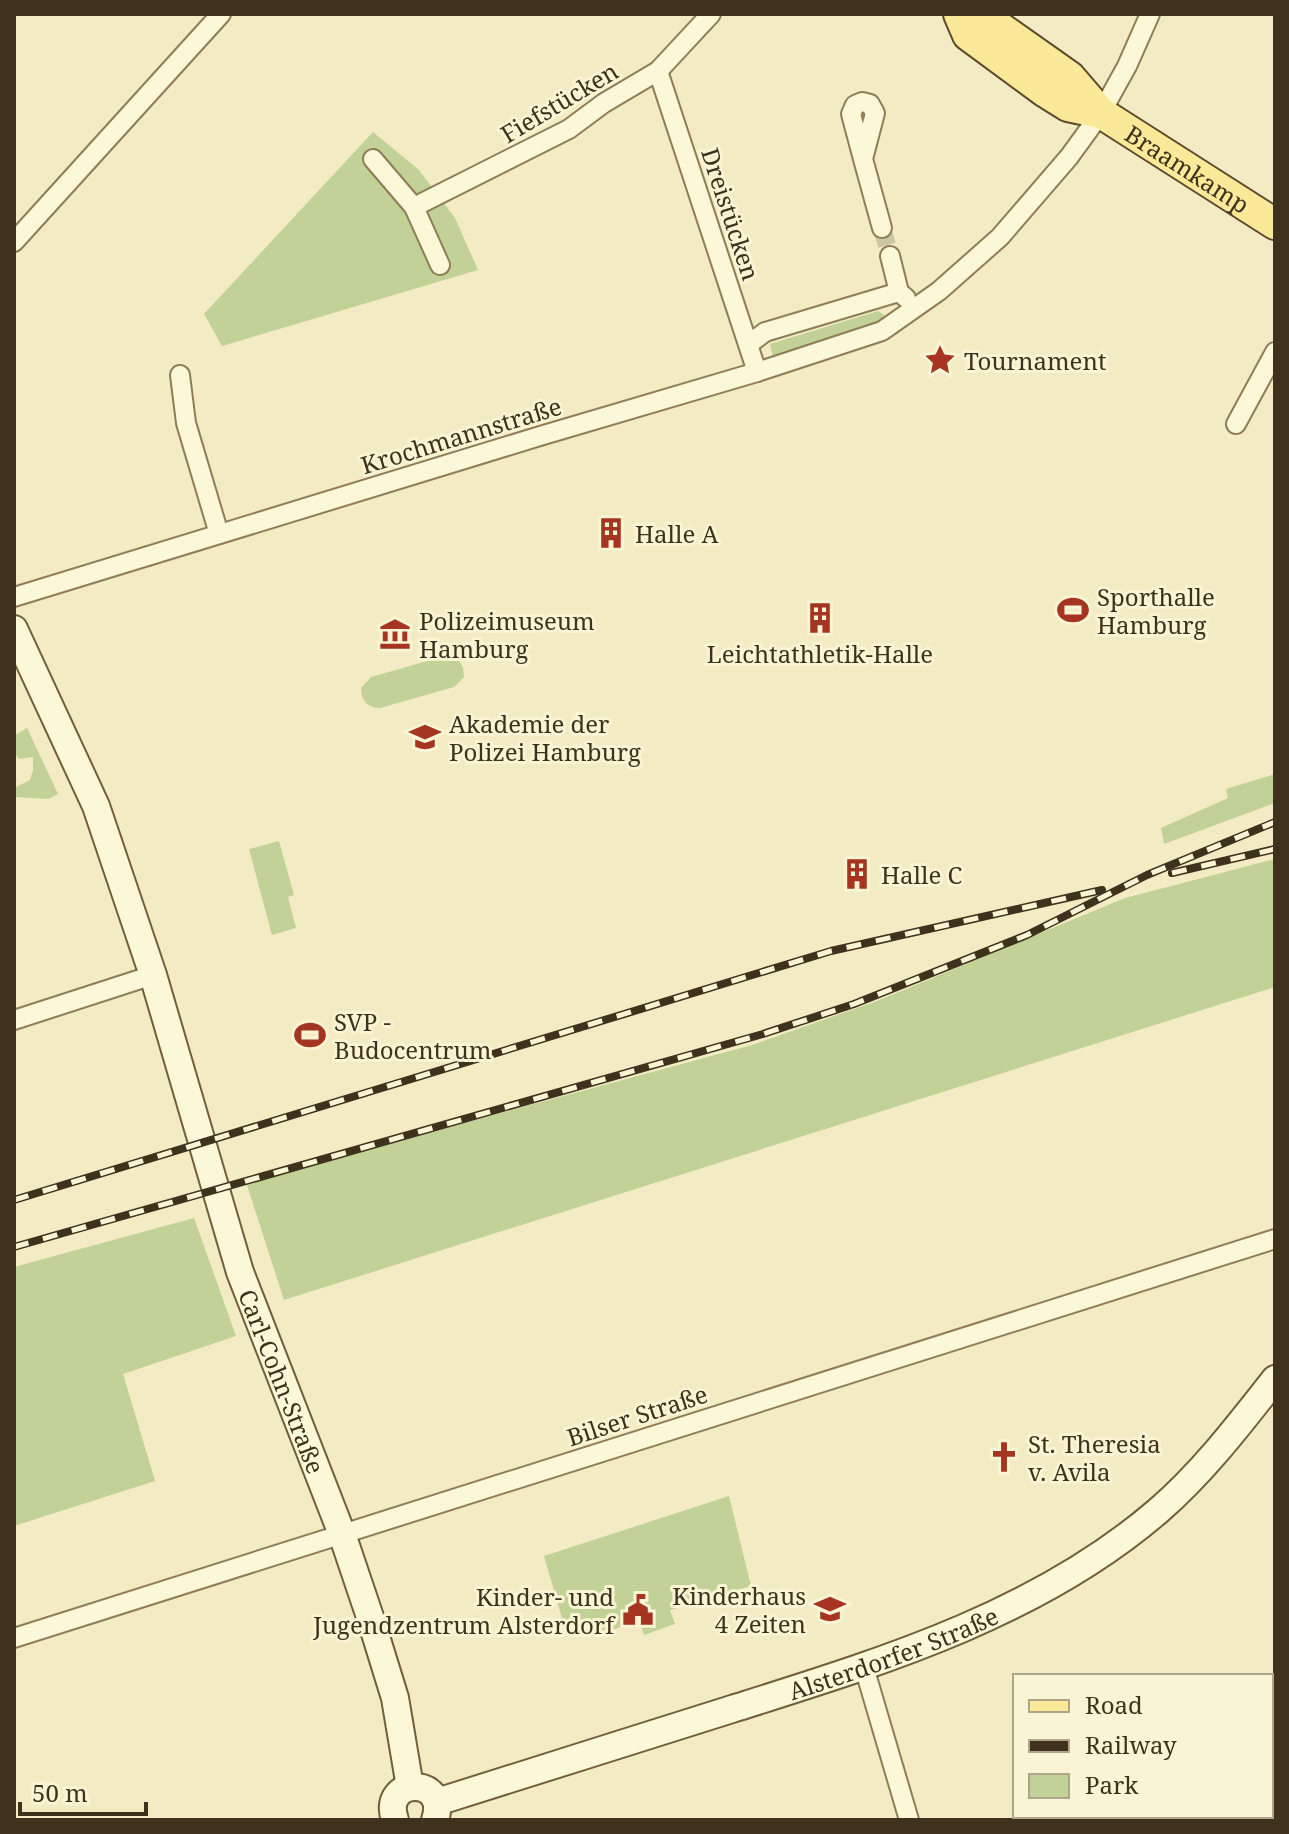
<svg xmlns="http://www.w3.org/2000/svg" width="1289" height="1834" viewBox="0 0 1289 1834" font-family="'Noto Serif',serif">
	<rect width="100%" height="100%" fill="#f2ebc4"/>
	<!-- green -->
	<g fill="#c2d296">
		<path d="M373,132l46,38 36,48 23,52 -256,76 -18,-32z"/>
		<path d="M878,311l9,6 -28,14 -86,26 -3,-13z"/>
		<path d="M445,656l14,4 4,8 1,9 -10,10 -74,21c-13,0 -19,-8 -19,-20l10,-11z"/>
		<path d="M27,728l31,66 -10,5 -34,-2v-9l16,-8 3,-10v-13l-14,2 -5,-7v-16z"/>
		<path d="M1275,774v29l-111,41 -3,-16 67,-30 -2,-9z"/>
		<path d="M279,841l15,54 -6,2 8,31 -24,7 -23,-86z"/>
		<path d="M1275,859v128l-991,313 -38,-118 506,-137 125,-44 248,-103z"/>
		<path d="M194,1218l42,118 -113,38 32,107 -141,45v-259z"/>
		<path d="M729,1496l22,90 -81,24 5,14 -31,11 -5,-14 -39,13 -5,-12 -29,10 -22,-76z"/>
	</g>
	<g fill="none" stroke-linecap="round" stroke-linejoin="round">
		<!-- street-tunnel -->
		<path stroke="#cec6a3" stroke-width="18" stroke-dasharray="18 9" stroke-linecap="butt" d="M882,228l8,28"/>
		<defs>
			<g id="street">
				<path d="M658,71l99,301"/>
				<path d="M373,159l41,48 26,58"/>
				<path d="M863,159l-12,-45 4,-9 7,-3 8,2 5,9 -12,46 19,69"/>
				<path d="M414,207l155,-78 35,-26 54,-32 53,-57"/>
				<path d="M14,242l207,-228"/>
				<path d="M890,256l9,36 7,6"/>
				<path d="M749,344l16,-12 134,-40"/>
				<path d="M180,375l6,48 33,111"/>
				<path d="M1236,424l39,-72"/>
				<path d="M14,597l526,-161 217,-64 125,-41 57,-40 61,-54 69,-80 32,-44 26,-47 23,-52"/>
				<path d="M14,1020l139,-45"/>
				<path d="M14,1638l1261,-399"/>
				<path d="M864,1667l45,153"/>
			</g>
			<g id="secondary">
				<path id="s1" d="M14,629l82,177 57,169 87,297 102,262 28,83 25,81 15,89"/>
				<path id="s2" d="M437,1802c98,-31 197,-62 295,-93 149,-47 305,-94 426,-198 44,-38 81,-86 117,-132"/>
				<path d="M395,1820c-15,-44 55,-44 40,0"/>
			</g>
			<g id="primary">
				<path d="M959,14l9,21 76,56 24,15 33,7"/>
				<path id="s3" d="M969,14l26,10 75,53 31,36 174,111"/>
			</g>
		</defs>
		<!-- street casing -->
		<use href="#street" stroke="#8f7d58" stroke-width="22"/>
		<!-- secondary casing -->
		<use href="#secondary" stroke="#715e3b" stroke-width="30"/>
		<!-- primary casing -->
		<use href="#primary" stroke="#5d4a2c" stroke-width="34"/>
		<!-- street -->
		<use href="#street" stroke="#fcf7d8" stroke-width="18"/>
		<!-- secondary -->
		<use href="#secondary" stroke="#fcf7d8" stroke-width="26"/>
		<!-- primary -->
		<use href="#primary" stroke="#f9e998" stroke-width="30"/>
		<defs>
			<g id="rail">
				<path d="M1172,873l103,-24"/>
				<path d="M14,1200l817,-249 271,-61"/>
				<path d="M14,1247l749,-213 91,-30 173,-69 120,-60 128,-53"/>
			</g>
		</defs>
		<!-- rail casing -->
		<use href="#rail" stroke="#3e321d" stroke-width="8"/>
		<!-- rail -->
		<use href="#rail" stroke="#f9f4d4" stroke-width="5" stroke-dasharray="15" stroke-linecap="butt"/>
	</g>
	<!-- icons -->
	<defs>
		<symbol id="sight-bare" viewBox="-9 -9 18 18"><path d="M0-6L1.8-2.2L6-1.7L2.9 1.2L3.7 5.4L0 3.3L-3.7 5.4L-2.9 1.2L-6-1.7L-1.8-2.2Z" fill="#a53421" stroke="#f9f4d4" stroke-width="2.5" paint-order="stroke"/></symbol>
		<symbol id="building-bare" viewBox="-9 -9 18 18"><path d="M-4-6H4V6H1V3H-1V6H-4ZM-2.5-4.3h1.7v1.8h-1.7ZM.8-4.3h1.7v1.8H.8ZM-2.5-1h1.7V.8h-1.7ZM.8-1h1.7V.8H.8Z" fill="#a53421" stroke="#f9f4d4" stroke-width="2.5" paint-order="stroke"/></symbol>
		<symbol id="stadium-bare" viewBox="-9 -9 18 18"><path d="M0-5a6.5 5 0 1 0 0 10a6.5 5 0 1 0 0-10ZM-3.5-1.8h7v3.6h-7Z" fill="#a53421" stroke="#f9f4d4" stroke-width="2.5" paint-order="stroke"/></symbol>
		<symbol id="museum-bare" viewBox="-9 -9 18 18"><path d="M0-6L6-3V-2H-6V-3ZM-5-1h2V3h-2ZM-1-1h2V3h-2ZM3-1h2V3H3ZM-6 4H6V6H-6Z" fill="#a53421" stroke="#f9f4d4" stroke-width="2.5" paint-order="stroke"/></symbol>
		<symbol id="university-bare" viewBox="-9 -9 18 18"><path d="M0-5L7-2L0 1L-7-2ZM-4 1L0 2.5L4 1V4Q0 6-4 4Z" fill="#a53421" stroke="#f9f4d4" stroke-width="2.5" paint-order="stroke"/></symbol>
		<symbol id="church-bare" viewBox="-9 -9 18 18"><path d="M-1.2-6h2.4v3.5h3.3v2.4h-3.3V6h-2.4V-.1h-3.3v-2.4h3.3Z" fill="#a53421" stroke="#f9f4d4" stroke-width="2.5" paint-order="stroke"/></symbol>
		<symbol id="school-bare" viewBox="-9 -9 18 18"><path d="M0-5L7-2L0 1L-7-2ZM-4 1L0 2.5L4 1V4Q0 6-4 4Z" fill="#a53421" stroke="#f9f4d4" stroke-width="2.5" paint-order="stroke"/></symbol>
		<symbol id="civic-bare" viewBox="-9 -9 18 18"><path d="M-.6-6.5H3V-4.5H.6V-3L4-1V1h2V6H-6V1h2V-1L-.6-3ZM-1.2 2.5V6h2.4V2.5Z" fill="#a53421" stroke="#f9f4d4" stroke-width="2.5" paint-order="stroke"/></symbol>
	</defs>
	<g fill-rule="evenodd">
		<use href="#sight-bare" x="918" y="338" width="44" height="44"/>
		<use href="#building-bare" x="589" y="511" width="44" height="44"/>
		<use href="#stadium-bare" x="1051" y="588" width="44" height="44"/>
		<use href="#building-bare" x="798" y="596" width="44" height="44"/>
		<use href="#museum-bare" x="373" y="612" width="44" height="44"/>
		<use href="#university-bare" x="403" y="715" width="44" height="44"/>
		<use href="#building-bare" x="835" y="852" width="44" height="44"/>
		<use href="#stadium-bare" x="288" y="1013" width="44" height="44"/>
		<use href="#church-bare" x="982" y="1435" width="44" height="44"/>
		<use href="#school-bare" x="808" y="1587" width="44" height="44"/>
		<use href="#civic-bare" x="616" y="1588" width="44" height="44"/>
	</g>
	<g text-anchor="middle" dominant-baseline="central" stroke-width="6" stroke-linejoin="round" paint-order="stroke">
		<!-- street labels -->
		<g font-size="24" fill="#3e321d" stroke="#f9f4d4">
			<text transform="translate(559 102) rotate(-31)">Fiefstücken</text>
			<text stroke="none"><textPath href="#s3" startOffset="270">Braamkamp</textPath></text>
			<text transform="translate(731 214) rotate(72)">Dreistücken</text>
			<text transform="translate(461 435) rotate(-17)">Krochmannstraße</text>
			<text stroke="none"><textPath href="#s1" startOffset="800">Carl-Cohn-Straße</textPath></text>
			<text transform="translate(637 1415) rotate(-18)">Bilser Straße</text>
			<text stroke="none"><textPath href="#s2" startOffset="480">Alsterdorfer Straße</textPath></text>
		</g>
		<!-- poi labels -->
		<g font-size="24" fill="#3e321d" stroke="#f9f4d4" text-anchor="start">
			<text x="964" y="360">Tournament</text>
			<text x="635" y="533">Halle A</text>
			<text x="1097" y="596">Sporthalle<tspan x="1097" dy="28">Hamburg</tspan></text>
			<text x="419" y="620">Polizeimuseum<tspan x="419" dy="28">Hamburg</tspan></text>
			<text x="820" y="653" text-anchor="middle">Leichtathletik-Halle</text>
			<text x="449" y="723">Akademie der<tspan x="449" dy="28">Polizei Hamburg</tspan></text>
			<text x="881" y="874">Halle C</text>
			<text x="334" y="1021">SVP -<tspan x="334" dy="28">Budocentrum</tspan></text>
			<text x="1028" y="1443">St. Theresia<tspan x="1028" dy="28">v. Avila</tspan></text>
			<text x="806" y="1595" text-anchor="end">Kinderhaus<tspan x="806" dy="28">4 Zeiten</tspan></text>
			<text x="614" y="1596" text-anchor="end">Kinder- und<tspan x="614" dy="28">Jugendzentrum Alsterdorf</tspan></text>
		</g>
	</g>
	<!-- border -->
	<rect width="1289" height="1834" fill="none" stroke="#3e321d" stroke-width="32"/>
	<!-- legend -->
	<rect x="1013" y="1674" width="260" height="144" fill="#f9f4d4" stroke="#aea68b" stroke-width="2"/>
	<rect x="1029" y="1700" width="40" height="12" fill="#f9e998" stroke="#aea68b" stroke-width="2"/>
	<text x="1085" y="1714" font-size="24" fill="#3e321d">Road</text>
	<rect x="1029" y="1740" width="40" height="12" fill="#3e321d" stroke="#aea68b" stroke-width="2"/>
	<text x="1085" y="1754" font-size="24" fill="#3e321d">Railway</text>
	<rect x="1029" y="1774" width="40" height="24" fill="#c2d296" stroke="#aea68b" stroke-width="2"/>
	<text x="1085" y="1794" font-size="24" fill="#3e321d">Park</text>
	<!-- scale -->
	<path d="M20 1802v12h126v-12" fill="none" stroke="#3e321d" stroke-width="4"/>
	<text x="32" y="1802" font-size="24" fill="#3e321d" stroke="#f9f4d4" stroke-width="6" paint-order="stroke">50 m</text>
</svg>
